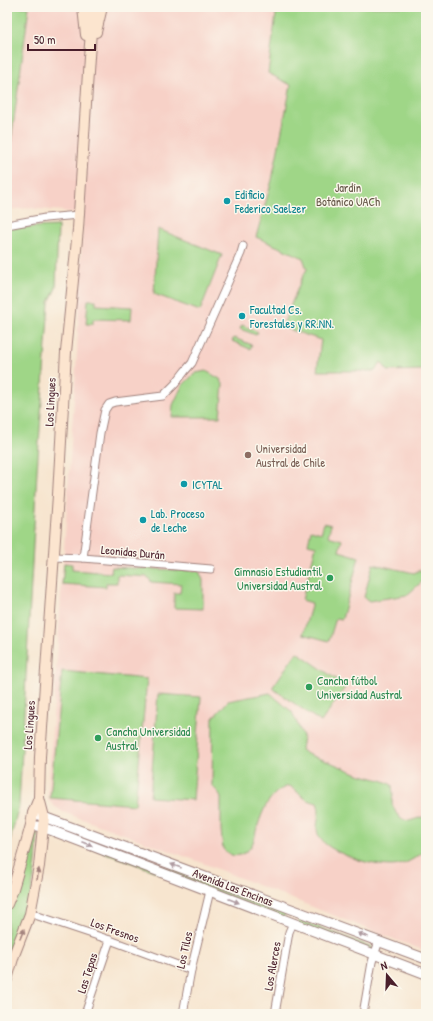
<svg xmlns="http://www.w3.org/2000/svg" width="433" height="1021" viewBox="0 0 433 1021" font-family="'Patrick Hand',sans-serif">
	<rect width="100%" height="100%" fill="#fbf7ec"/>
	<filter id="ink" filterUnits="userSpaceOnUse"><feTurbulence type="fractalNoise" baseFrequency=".025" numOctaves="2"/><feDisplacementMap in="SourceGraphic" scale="8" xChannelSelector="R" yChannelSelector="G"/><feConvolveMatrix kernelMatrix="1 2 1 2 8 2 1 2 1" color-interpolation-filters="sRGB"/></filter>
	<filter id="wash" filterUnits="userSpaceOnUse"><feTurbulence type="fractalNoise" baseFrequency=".012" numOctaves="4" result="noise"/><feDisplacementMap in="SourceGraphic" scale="16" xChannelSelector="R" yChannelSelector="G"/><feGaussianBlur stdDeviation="0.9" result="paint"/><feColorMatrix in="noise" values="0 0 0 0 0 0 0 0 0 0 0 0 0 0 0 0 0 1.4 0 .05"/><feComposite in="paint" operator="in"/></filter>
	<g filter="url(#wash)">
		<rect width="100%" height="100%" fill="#f7e5cf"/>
		<!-- built -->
		<path fill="#f7d1c7" d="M7,7h419v944l-33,-12 -193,-77 -137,-50 -9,-6 -5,-5 -1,-7 29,-441 6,-135 -4,-3 -15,-4 -36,-3 -21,2z"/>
		<!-- green -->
		<g fill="#9fd687" stroke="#747a59">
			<path d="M7,7h22l-19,142h-3z"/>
			<path d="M277,7h149v361l-4,2 -34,1 -7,-9 -6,9h-58l4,-31 -39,-13 19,-47 6,-11 -4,-11 -47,-21 16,-57 19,-95 -23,-12z"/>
			<path d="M58,226l-2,62 -7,14 -12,169 -18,335 -12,46v-624z"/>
			<path d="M158,229l64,26 -22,56 -46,-17z"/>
			<path d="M88,300h8v5l36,2 -1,13 -38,-1v5h-7z"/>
			<path d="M242,325l16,7 -2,3 -16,-6z"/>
			<path d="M234,338l18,7 -2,4 -18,-8z"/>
			<path d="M206,371l14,8 3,5 -3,33h-48l1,-12 9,-19 10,-10 4,-3z"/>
			<path d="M324,523l7,2 -3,11 14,4 -3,11 20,6 -17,62 -6,-1 -7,23 -26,-7 9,-31 -10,-3 14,-54 -8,-2 3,-14 10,3z"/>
			<path d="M64,563l8,1v6l39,3 1,-6 87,4 4,9v29l-29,-1v-15h6l1,-9 -30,-2 -3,-5 -31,-2v8h-11v4l-44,-3z"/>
			<path d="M373,564l41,9 6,-3 5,9 -18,16 -38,6 -5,-4z"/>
			<path d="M297,652l49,34 -25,36 -49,-34z"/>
			<path d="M62,671l85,8 -12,126 -85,-7z"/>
			<path d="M270,693l22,19 11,24 -2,14 8,5 23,8 26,11 26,7 8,4 1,9 -1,10 4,9 5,6 8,2 17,-5v35c-7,4 -19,13 -27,14 -17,5 -69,-11 -79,-27 -8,-11 3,-24 -3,-35l-10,-3 -17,-14c-21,4 -28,27 -34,45 -1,5 -2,11 -5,15 -1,2 -2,3 -4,5 -9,7 -16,6 -24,-2l-2,-19v-32l-2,-5 -7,-7 1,-68 15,-17z"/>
			<path d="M158,694l43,3 -8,103 -43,-3z"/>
			<path d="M54,825l232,87 -3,7 -231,-86z"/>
			<path d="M33,829l4,1c1,22 -2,47 -7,68 -5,23 -15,44 -23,65v-47l10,-25z"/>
			<path d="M300,920l72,27 -2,5 -73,-26z"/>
		</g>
	</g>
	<g filter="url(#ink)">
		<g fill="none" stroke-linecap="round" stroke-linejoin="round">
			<defs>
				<g id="minor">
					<path d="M7,225l38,-7 34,-3"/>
					<path d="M54,557l29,1 128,11"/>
					<path d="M83,558l17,-125 5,-23 4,-6 6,-2 48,-6 12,-12 10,-13 7,-8 4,-9 45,-101 2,-7"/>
					<path d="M31,912l7,4 72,24 81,30"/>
					<path d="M85,1014l25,-74"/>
					<path d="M183,1014l8,-44 19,-79"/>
					<path d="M275,1014l14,-82 4,-9"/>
					<path d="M363,1014l9,-52 7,-21"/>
				</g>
				<g id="tertiary">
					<path d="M33,813l393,146"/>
					<path d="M31,825l11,2 11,4 373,143"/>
				</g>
				<g id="secondary">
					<path d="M83,7l3,28"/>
					<path d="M96,32l6,-25"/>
					<path d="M7,904l5,-12 11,-38 8,-29 2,-12 6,-15"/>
					<path d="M7,979l7,-24 16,-41 9,-48 5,-49 -5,-19 1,-41 18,-262 8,-143 12,-123 11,-172 4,-50"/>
				</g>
			</defs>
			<!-- minor casing -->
			<use href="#minor" stroke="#a0827d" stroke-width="9"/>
			<!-- tertiary casing -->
			<use href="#tertiary" stroke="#a0827d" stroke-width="11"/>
			<!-- secondary casing -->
			<use href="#secondary" stroke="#a0827d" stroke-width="12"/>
			<!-- minor -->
			<use href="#minor" stroke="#fff" stroke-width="7"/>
			<!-- tertiary -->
			<use href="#tertiary" stroke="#fff" stroke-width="9"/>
			<!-- secondary -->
			<use href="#secondary" stroke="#fce5cf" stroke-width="10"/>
		</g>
		<!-- one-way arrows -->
		<defs><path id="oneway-solid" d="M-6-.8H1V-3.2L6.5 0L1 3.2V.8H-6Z"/></defs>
		<g fill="#ae9aa0">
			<use href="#oneway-solid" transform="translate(87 844) rotate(21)"/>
			<use href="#oneway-solid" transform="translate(176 866) rotate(-160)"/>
			<use href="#oneway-solid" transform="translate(234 901) rotate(21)"/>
			<use href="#oneway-solid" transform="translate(363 935) rotate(-160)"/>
		</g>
		<g fill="#a3827d">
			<use href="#oneway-solid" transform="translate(38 874) rotate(-80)"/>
			<use href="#oneway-solid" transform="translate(22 934) rotate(-68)"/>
		</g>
	</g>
	<!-- markers -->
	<g fill="#0f9aa8" stroke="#fbf7ec" stroke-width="1.5">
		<circle cx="227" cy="201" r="4"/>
		<circle cx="242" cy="316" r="4"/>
		<circle cx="184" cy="484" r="4"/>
		<circle cx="143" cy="520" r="4"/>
	</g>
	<circle fill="#8d6e63" stroke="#fbf7ec" stroke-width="1.5" cx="248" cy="455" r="4"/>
	<g fill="#2e9e5b" stroke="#fbf7ec" stroke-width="1.5">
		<circle cx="330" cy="578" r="4"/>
		<circle cx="309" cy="687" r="4"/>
		<circle cx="98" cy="738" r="4"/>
	</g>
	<g text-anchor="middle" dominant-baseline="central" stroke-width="3" stroke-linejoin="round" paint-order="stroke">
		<!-- park labels -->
		<g font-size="12" fill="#645647" stroke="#fbf7ec">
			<text x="348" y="187">Jardín<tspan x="348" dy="14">Botánico UACh</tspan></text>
		</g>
		<!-- culture labels -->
		<g font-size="12" fill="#0d838f" stroke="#fbf7ec" text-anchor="start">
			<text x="235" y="194">Edificio<tspan x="235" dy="14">Federico Saelzer</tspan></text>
			<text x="250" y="309">Facultad Cs.<tspan x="250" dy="14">Forestales y RR.NN.</tspan></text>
			<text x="192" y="484">ICYTAL</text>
			<text x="151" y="513">Lab. Proceso<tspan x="151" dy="14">de Leche</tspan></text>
		</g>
		<!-- street labels -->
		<g font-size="12" fill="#4a1f2b" stroke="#fbf7ec">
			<text transform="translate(50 402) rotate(-87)">Los Lingues</text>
			<text transform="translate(133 552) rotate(5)">Leonidas Durán</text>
			<text transform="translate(29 725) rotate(-86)">Los Lingues</text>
			<text transform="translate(233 887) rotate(21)">Avenida Las Encinas</text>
			<text transform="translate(115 930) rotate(20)">Los Fresnos</text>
			<text transform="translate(184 950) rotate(-77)">Los Tilos</text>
			<text transform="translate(272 966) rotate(-80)">Los Alerces</text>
			<text transform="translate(87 973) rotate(-72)">Las Tepas</text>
		</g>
		<!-- education labels -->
		<g font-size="12" fill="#785e54" stroke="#fbf7ec" text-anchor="start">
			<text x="256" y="448">Universidad<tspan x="256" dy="14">Austral de Chile</tspan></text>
		</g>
		<!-- leisure labels -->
		<g font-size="12" fill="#27864d" stroke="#fbf7ec" text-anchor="start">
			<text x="322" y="571" text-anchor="end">Gimnasio Estudiantil<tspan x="322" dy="14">Universidad Austral</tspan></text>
			<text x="317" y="680">Cancha fútbol<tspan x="317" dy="14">Universidad Austral</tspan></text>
			<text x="106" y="731">Cancha Universidad<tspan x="106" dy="14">Austral</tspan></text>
		</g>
	</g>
	<!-- margin -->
	<rect width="433" height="1021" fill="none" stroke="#fbf7ec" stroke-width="24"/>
	<!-- north arrow -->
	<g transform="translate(387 975) rotate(341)" stroke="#fbf7ec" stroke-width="3" paint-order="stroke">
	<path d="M0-3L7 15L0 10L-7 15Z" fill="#4a1f2b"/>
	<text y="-6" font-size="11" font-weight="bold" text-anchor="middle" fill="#4a1f2b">N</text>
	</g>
	<!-- scale -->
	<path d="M28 44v6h67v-6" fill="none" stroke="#4a1f2b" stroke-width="2"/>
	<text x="34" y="44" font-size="12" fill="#4a1f2b" stroke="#fbf7ec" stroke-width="3" paint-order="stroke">50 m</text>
</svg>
